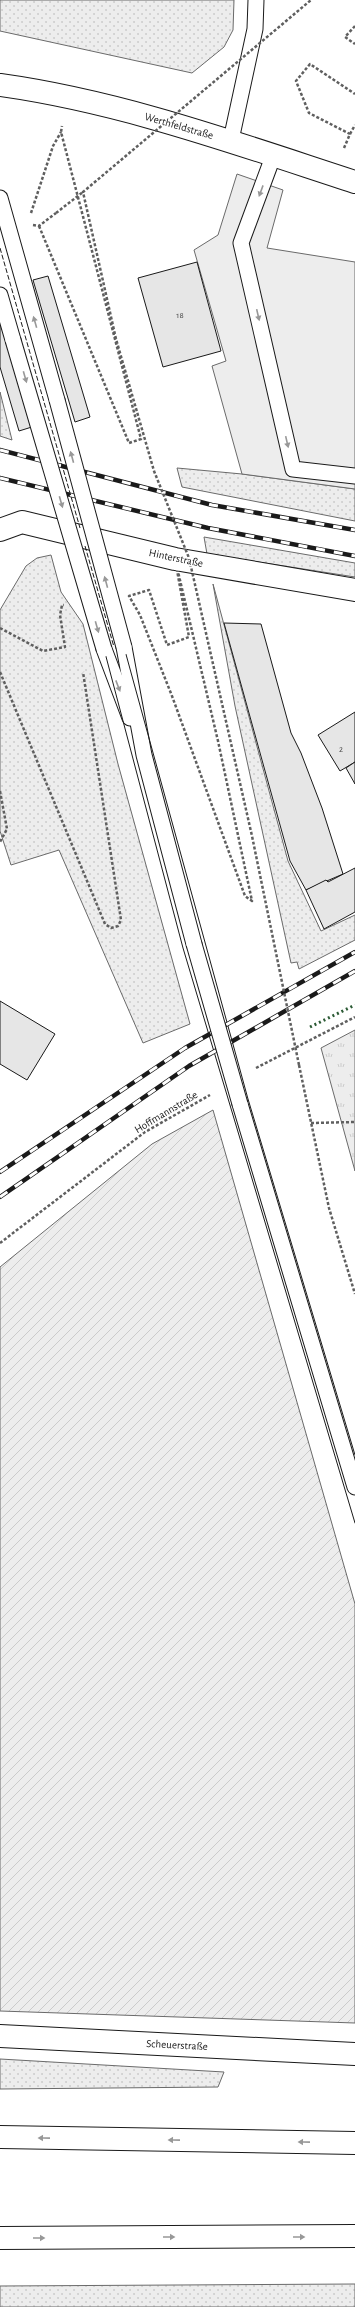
<svg xmlns="http://www.w3.org/2000/svg" width="355" height="2307" viewBox="0 0 355 2307" font-family="'Alegreya Sans',sans-serif">
	<defs>
		<pattern id="grass-dots" width="8" height="8" patternUnits="userSpaceOnUse"><rect width="8" height="8" fill="#ededed"/><path d="M2 2h.1M6 6h.1" fill="none" stroke="#cbcbcb" stroke-width="1.8" stroke-linecap="round"/></pattern>
		<pattern id="park-tufts" width="24" height="20" patternUnits="userSpaceOnUse"><rect width="24" height="20" fill="#ededed"/><path d="M3 7l-1-3M5 7V3M7 7l1-3M15 17l-1-3M17 17v-4M19 17l1-3" fill="none" stroke="#cbcbcb"/></pattern>
		<pattern id="garden-furrows" width="10" height="10" patternUnits="userSpaceOnUse"><rect width="10" height="10" fill="#ededed"/><path d="M-1 1l2-2M0 10L10 0M9 11l2-2" fill="none" stroke="#cbcbcb"/></pattern>
	</defs>
	<rect width="100%" height="100%" fill="#fff"/>
	<!-- grass -->
	<g fill="url(#grass-dots)" stroke="#6a6a6a">
		<path d="M0,0h234l-1,30 -9,17 -32,26 -192,-42z"/>
		<path d="M0,392l12,48 -12,-4z"/>
		<path d="M177,468l65,6 113,15v32l-173,-34z"/>
		<path d="M204,537l151,26v14l-148,-23z"/>
		<path d="M51,555l10,37 22,32 35,140 72,260 -47,19 -84,-193 -48,15 -11,-34v-221l26,-44 11,-8z"/>
		<path d="M213,584l75,277 33,70 34,-16v25l-56,29 -2,-7 -6,1 -56,-257z"/>
		<path d="M0,2059l224,13 -6,15 -218,2z"/>
		<path d="M355,2284v23h-355v-21z"/>
	</g>
	<!-- park -->
	<path fill="url(#park-tufts)" stroke="#6a6a6a" d="M355,1030v141l-34,-123z"/>
	<!-- garden -->
	<path fill="url(#garden-furrows)" stroke="#6a6a6a" d="M213,1110l142,494v419l-355,-12v-744l152,-123z"/>
	<!-- pitch -->
	<path fill="#ededed" stroke="#6a6a6a" d="M237,174l46,16 -16,58 88,14v227l-113,-15 -30,-108 14,-5 -32,-111 24,-15z"/>
	<!-- building -->
	<g fill="#e6e6e6" stroke="#1a1a1a">
		<path d="M197,262l24,89 -58,16 -25,-89z"/>
		<path d="M48,276l42,141 -15,5 -42,-142z"/>
		<path d="M0,311l35,115 -16,5 -19,-64z"/>
		<path d="M224,623l37,1 30,109 10,20 21,55 21,66 -37,16 -16,-29z"/>
		<path d="M355,712v50l-15,9 -22,-36z"/>
		<path d="M355,762v22l-9,-16z"/>
		<path d="M355,868v44l-31,17 -18,-39 20,-10 2,2z"/>
		<path d="M0,1001l55,33 -28,46 -27,-16z"/>
	</g>
	<g fill="none" stroke-linecap="round" stroke-linejoin="round">
		<defs>
			<g id="service">
				<path d="M231,140l24,-111 1,-29"/>
				<path d="M274,154l-33,89 52,226 62,7"/>
				<path d="M0,198l57,202"/>
				<path d="M0,295l13,45"/>
				<path d="M124,647l20,108 50,189"/>
				<path d="M104,649l26,69"/>
				<path d="M240,1104l115,383"/>
			</g>
			<g id="minor">
				<path d="M0,530l22,-8 153,37 180,31"/>
				<path d="M0,2036l355,18"/>
			</g>
			<path id="primary" d="M0,85c122,17 238,59 355,97"/>
			<g id="motorway">
				<path d="M0,2137l355,6"/>
				<path d="M0,2238l355,-2"/>
			</g>
		</defs>
		<!-- service casing -->
		<use href="#service" stroke="#1a1a1a" stroke-width="17"/>
		<!-- minor casing -->
		<use href="#minor" stroke="#1a1a1a" stroke-width="24"/>
		<!-- primary casing -->
		<use href="#primary" stroke="#1a1a1a" stroke-width="24"/>
		<!-- motorway casing -->
		<use href="#motorway" stroke="#1a1a1a" stroke-width="24"/>
		<!-- path -->
		<g stroke="#5f5f5f" stroke-width="2.5" stroke-dasharray="3 2" stroke-linecap="butt">
			<path d="M355,26l-10,11 10,7"/>
			<path d="M350,134l5,-9"/>
			<path d="M344,148l6,-14 -41,-21 -13,-32 14,-17 45,30"/>
			<path d="M31,213l22,-67 8,-14"/>
			<path d="M33,225l6,1 17,-13"/>
			<path d="M39,226l90,217 12,-4 -80,-307 1,-6"/>
			<path d="M175,559l43,182 34,160 -7,-5 -73,-200 -32,-81 -11,-19 20,-6 18,55 22,-8z"/>
			<path d="M0,628l43,23 22,-4 -5,-32 2,-10h2"/>
			<path d="M0,672l105,252 6,4 7,-2 3,-6 -38,-248"/>
			<path d="M0,791l7,38 -7,13"/>
			<path d="M299,1065l30,143 26,86"/>
			<path d="M256,1068l99,-51"/>
			<path d="M311,1123l44,-1"/>
			<path d="M0,1243l145,-111 65,-37"/>
		</g>
		<!-- service -->
		<use href="#service" stroke="#fff" stroke-width="15"/>
		<!-- minor -->
		<use href="#minor" stroke="#fff" stroke-width="22"/>
		<!-- primary -->
		<use href="#primary" stroke="#fff" stroke-width="22"/>
		<!-- motorway -->
		<use href="#motorway" stroke="#fff" stroke-width="22"/>
		<!-- tram -->
		<g stroke="#1a1a1a" stroke-width="1">
			<path d="M124,647l124,452 107,356"/>
			<path d="M104,649l79,299 172,575"/>
		</g>
		<defs>
			<g id="rail">
				<path d="M0,450l212,55 143,25"/>
				<path d="M0,478l208,50 147,28"/>
				<path d="M0,1172l185,-124 170,-96"/>
				<path d="M0,1197l189,-131 166,-95"/>
			</g>
		</defs>
		<!-- rail casing -->
		<use href="#rail" stroke="#1a1a1a" stroke-width="4.5"/>
		<!-- rail -->
		<use href="#rail" stroke="#fff" stroke-width="3" stroke-dasharray="9" stroke-linecap="butt"/>
		<defs>
			<g id="service-bridge">
				<path d="M13,340l91,309"/>
				<path d="M57,400l67,247"/>
				<path d="M194,944l46,160"/>
			</g>
		</defs>
		<!-- service-bridge casing -->
		<use href="#service-bridge" stroke="#1a1a1a" stroke-width="17" stroke-linecap="butt"/>
		<!-- path-bridge -->
		<g stroke="#5f5f5f" stroke-width="2.5" stroke-dasharray="3 2" stroke-linecap="butt">
			<path d="M56,213l27,-21"/>
			<path d="M299,1065l-47,-229 -63,-278 -35,-87 -38,-132 -33,-147 228,-192"/>
		</g>
		<!-- service-bridge -->
		<use href="#service-bridge" stroke="#fff" stroke-width="15"/>
		<!-- hedge -->
		<path stroke="#2b5a34" stroke-width="3" stroke-dasharray="2 3" stroke-linecap="butt" d="M310,1027l45,-22"/>
		<!-- fence -->
		<g stroke="#1a1a1a" stroke-width="1" stroke-dasharray="5 2" stroke-linecap="butt">
			<path d="M0,248l80,280"/>
			<path d="M85,546l29,101"/>
		</g>
	</g>
	<!-- one-way arrows -->
	<defs><path id="oneway-solid" d="M-6-.8H1V-3.2L6.5 0L1 3.2V.8H-6Z"/></defs>
	<g fill="#989898">
		<use href="#oneway-solid" transform="translate(261 191) rotate(110)"/>
		<use href="#oneway-solid" transform="translate(258 315) rotate(77)"/>
		<use href="#oneway-solid" transform="translate(35 322) rotate(-106)"/>
		<use href="#oneway-solid" transform="translate(25 377) rotate(74)"/>
		<use href="#oneway-solid" transform="translate(287 442) rotate(77)"/>
		<use href="#oneway-solid" transform="translate(72 457) rotate(-105)"/>
		<use href="#oneway-solid" transform="translate(61 502) rotate(74)"/>
		<use href="#oneway-solid" transform="translate(106 582) rotate(-105)"/>
		<use href="#oneway-solid" transform="translate(97 627) rotate(74)"/>
		<use href="#oneway-solid" transform="translate(118 686) rotate(69)"/>
		<use href="#oneway-solid" transform="translate(44 2138) rotate(-179)"/>
		<use href="#oneway-solid" transform="translate(174 2140) rotate(-179)"/>
		<use href="#oneway-solid" transform="translate(304 2142) rotate(-179)"/>
		<use href="#oneway-solid" transform="translate(169 2237)"/>
		<use href="#oneway-solid" transform="translate(299 2237)"/>
		<use href="#oneway-solid" transform="translate(39 2238)"/>
	</g>
	<g text-anchor="middle" dominant-baseline="central" stroke-width="3" stroke-linejoin="round" paint-order="stroke">
		<!-- number labels -->
		<g font-size="9" fill="#4d4d4d">
			<text x="180" y="315">18</text>
			<text x="341" y="749">2</text>
		</g>
		<!-- street labels -->
		<g font-size="11" fill="#1a1a1a" stroke="#fff">
			<text transform="translate(179 126) rotate(16)">Werthfeldstraße</text>
			<text transform="translate(176 558) rotate(12)">Hinterstraße</text>
			<text transform="translate(166 1112) rotate(-31)">Hoffmannstraße</text>
			<text transform="translate(177 2045) rotate(3)">Scheuerstraße</text>
		</g>
	</g>
</svg>
